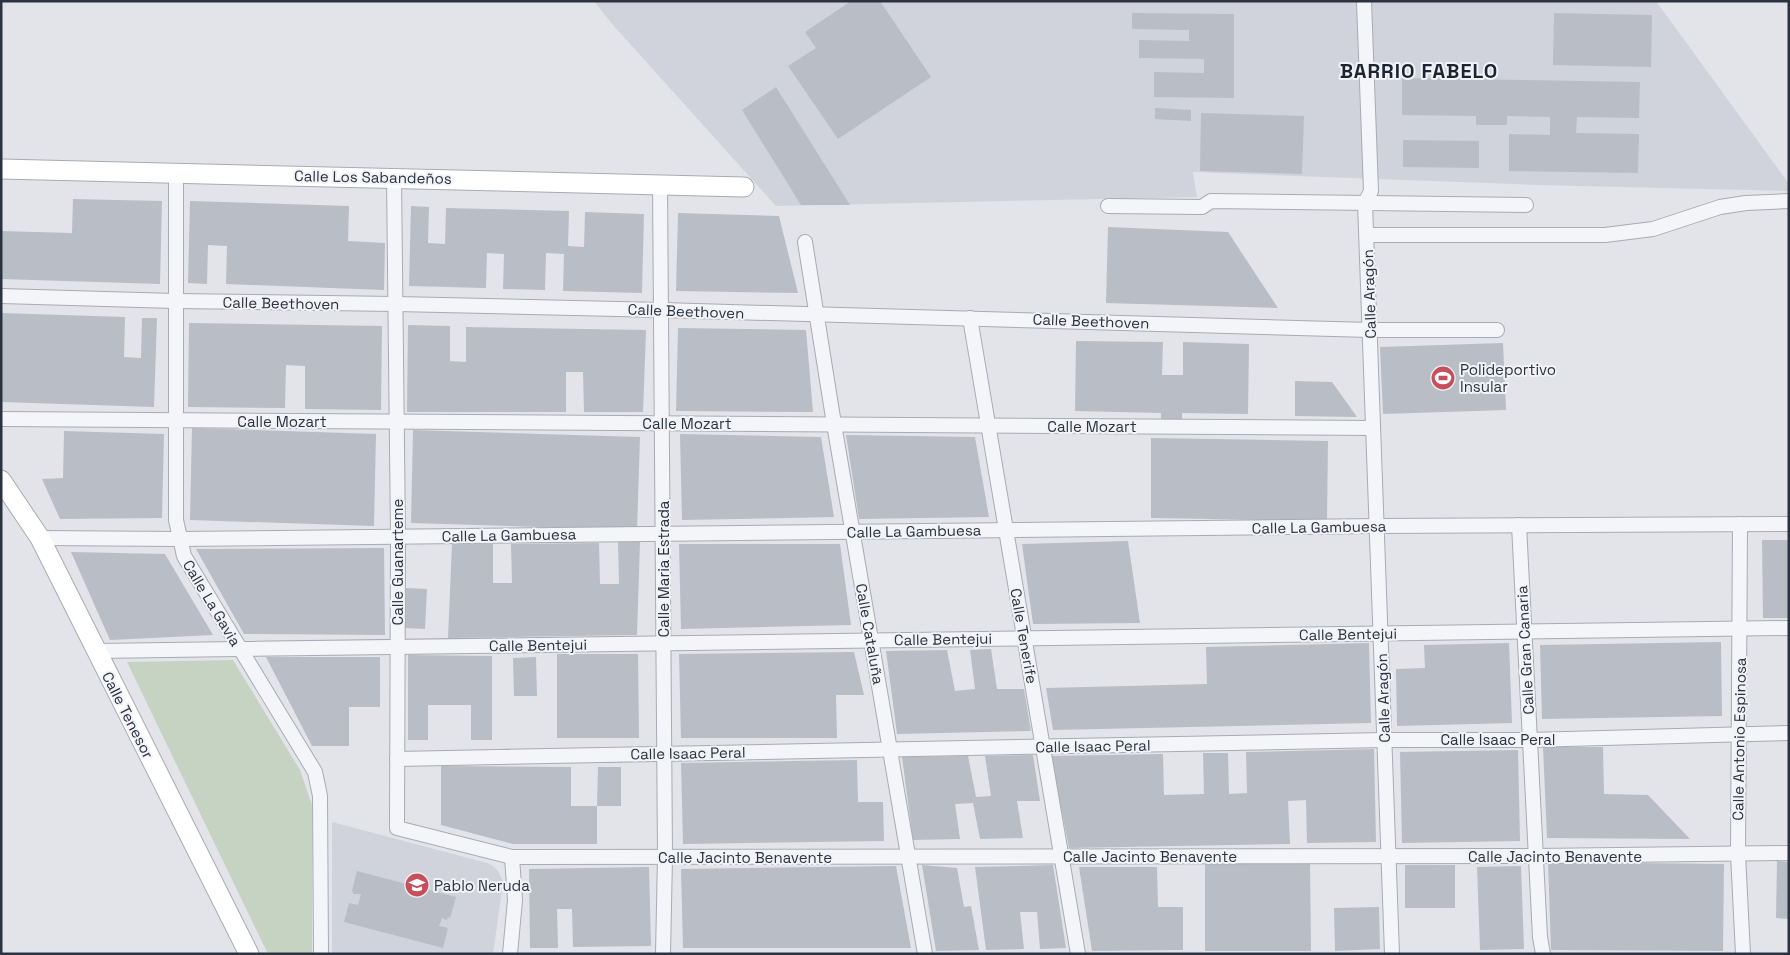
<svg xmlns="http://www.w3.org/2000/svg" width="1790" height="955" viewBox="0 0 1790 955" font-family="'Space Grotesk',sans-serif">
	<rect width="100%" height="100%" fill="#e2e4e9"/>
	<!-- built -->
	<g fill="#d0d3db">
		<path d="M594,1h1062l133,183v7l-251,-6 -345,-13 4,25 -421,9 -163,-181z"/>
		<path d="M332,822l155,41 6,3 6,6 4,10 -10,72h-161z"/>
	</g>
	<!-- green -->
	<path fill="#c6d3c3" d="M233,660l67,110 12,35v149h-44l-141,-292z"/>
	<!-- building -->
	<g fill="#b9bdc6">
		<path d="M851,1h29l51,76 -93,62 -50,-73 28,-18 -11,-16z"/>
		<path d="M1132,13l102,1v84l-80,-1v-25l50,1v-14l-65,-1v-18l50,1v-11l-57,-1z"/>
		<path d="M1554,13l98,2 -1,52 -98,-2z"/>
		<path d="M1402,78l238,4 -1,36 -62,-1 -1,16 63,1 -1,39 -129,-2v-37l41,1v-18l-43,-1v9h-31v-9l-74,-1z"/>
		<path d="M776,87l74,118h-49l-59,-95z"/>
		<path d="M1155,108l36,2v11l-36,-2z"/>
		<path d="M1201,113l103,3 -2,58 -102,-3z"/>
		<path d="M1403,140l76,1v27l-76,-1z"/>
		<path d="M73,199l89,2 -2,83 -159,-5v-48l71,2z"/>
		<path d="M190,201l159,5 -1,35 37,2 -1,47 -158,-6 1,-38 -19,-1 -1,39 -19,-1z"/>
		<path d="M411,206l18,1 -1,36 17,1 1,-36 123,3 -1,35 16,1 1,-35 59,2 -2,79 -79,-2 1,-37 -18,-1 -1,37 -42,-1 1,-35 -17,-1 -1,35 -77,-2z"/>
		<path d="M678,213l101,3 19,77 -122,-2z"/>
		<path d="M1108,227l120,5 50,76 -172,-5z"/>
		<path d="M1,313l124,4 -1,40 17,1 1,-40h15l-3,89 -153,-5z"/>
		<path d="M189,323l193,3 -1,84 -76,-1v-43l-19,-1 -1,43 -97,-1z"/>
		<path d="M408,325l42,1v35l16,1v-35l180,3 -3,82h-59l-1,-40h-17v40h-159z"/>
		<path d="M678,328l128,2 7,82 -137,-1z"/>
		<path d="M1076,341l87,1 -1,33h21v-33l66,2 -1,70 -66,-1v8h-21v-8l-86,-2z"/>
		<path d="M1503,343l3,67 -123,4 -3,-67z"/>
		<path d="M1295,381l37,1 25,35 -62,-1z"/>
		<path d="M192,428l184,6 -2,92 -184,-6z"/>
		<path d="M413,430l227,7 -3,93 -226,-7z"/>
		<path d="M64,431l100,3 -2,84 -102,1 -18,-40 21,-1z"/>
		<path d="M680,434l141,3 13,80 -152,3z"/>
		<path d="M846,435l129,2 14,80 -130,2z"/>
		<path d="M1151,438l177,3 -1,80 -176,-3z"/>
		<path d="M1762,540h27v78h-26z"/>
		<path d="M1128,541l12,82 -107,1 -11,-80z"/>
		<path d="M618,542h22l-3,93 -189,3 4,-94h41v39h19l-1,-39 88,-1 1,41h19z"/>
		<path d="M679,544h161l11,81 -170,4z"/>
		<path d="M384,548l1,87 -141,-1 -48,-85z"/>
		<path d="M71,552l94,2 48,81 -103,5z"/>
		<path d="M406,588l21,1 -2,40 -20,-1z"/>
		<path d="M1721,642l1,74 -180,3 -2,-74z"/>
		<path d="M1369,643l2,80 -318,7 -7,-42 161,-4 -1,-37z"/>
		<path d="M1509,643l3,80 -115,3 -1,-57 29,-1 -1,-23z"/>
		<path d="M991,649l6,40h27l7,42 -134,3 -11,-83 61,-1 8,41 20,-2 -5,-39z"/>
		<path d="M854,652l10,43h-28l1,43h-156l-2,-84z"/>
		<path d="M557,654h81l1,84h-82z"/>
		<path d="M408,655l84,1v84h-21v-35h-43v35h-20z"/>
		<path d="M266,657h114v50h-31v39h-37z"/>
		<path d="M536,657l1,39h-23l-1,-38z"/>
		<path d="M1543,747h60l1,47 44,1 42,44 -143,-1z"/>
		<path d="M1374,749l2,93 -69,1 -1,-43 -18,1 2,43 -221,4 -18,-92 112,-2 1,41 40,-1 -1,-41h25l1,41 18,-1 -1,-41z"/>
		<path d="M1518,750l2,91 -118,2 -2,-91z"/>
		<path d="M1033,755l7,46h-23l6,37 -43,1 -7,-36 -18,1 5,35 -47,1 -11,-83 66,-1 8,41 15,-1 -6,-40z"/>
		<path d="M857,760l1,42h25l1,39 -201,3 -2,-81z"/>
		<path d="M441,766l130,1v39h26v38h-84l-72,-19z"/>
		<path d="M598,767h23v39h-24z"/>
		<path d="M1777,861l12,1v57l-13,-1z"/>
		<path d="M1548,862l176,2 -1,87 -172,-1z"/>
		<path d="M1310,863l1,88h-106v-87z"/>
		<path d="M922,865l35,3 7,39 7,-1 8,44 -43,1z"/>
		<path d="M1053,865l13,83 -26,1 -3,-37h-17l4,37 -38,1 -11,-83z"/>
		<rect x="1405" y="865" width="50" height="43"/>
		<path d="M896,866l15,82h-228l-2,-79z"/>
		<path d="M1521,866l3,83 -44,1 -3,-83z"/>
		<path d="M649,867l2,79 -78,1 -1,-38h-15l1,39h-28l-1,-79z"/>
		<path d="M1079,867h78l1,40h25v43l-91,1z"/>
		<path d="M357,871l99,26 -6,21 -2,-1 -1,3 -5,-2 -3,8 9,2 -5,20 -99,-26 5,-19 9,2 3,-11h-8v-2l-1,-1z"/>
		<path d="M1379,907l1,42 -45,2 -1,-43z"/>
	</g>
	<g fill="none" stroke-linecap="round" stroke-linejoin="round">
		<defs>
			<g id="street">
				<path d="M1364,1l7,190 -6,12 27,751"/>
				<path d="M176,173v347l8,36 131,216 5,24 1,158"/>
				<path d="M394,177l4,360 -1,291 115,29 1024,-1 253,-3"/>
				<path d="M660,184l5,673 -2,97"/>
				<path d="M1108,206l94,1 9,-6 315,4"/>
				<path d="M1367,235h238l48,-6 67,-22 26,-4 43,-2"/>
				<path d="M805,242l29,182 91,530"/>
				<path d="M1,296l174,5 221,3 266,6 708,20h127"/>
				<path d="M970,318l108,636"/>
				<path d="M1,419l1372,9"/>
				<path d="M1740,524l-2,330 5,100"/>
				<path d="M1519,525l21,412 3,17"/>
				<path d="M40,538l139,1 1198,-13 412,-2"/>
				<path d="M96,651l1693,-23"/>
				<path d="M397,759l987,-19h145l260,-7"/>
				<path d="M510,954l5,-54 -3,-43"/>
			</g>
			<g id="secondary">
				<path d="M1,169l743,18"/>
				<path d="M1,480l39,58 209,416"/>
			</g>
		</defs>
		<!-- street casing -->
		<use href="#street" stroke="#a7abb3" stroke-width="16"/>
		<!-- secondary casing -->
		<use href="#secondary" stroke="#a7abb3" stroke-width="21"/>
		<!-- street -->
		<use href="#street" stroke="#f4f5f8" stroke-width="14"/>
		<!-- secondary -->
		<use href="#secondary" stroke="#fff" stroke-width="19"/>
	</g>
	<!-- icons -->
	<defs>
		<symbol id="stadium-disc" viewBox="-11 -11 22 22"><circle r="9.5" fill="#c74e5b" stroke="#f1f3f7"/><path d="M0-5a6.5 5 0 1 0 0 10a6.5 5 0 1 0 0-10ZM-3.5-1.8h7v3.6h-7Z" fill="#fff"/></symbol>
		<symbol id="school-disc" viewBox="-11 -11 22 22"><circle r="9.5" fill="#c74e5b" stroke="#f1f3f7"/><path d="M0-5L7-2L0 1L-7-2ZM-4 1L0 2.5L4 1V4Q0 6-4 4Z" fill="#fff"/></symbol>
	</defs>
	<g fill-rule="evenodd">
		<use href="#stadium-disc" x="1429" y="364" width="28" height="28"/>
		<use href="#school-disc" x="403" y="871" width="28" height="28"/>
	</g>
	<g text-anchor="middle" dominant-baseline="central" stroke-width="4" stroke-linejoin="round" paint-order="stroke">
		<!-- street labels -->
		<g font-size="15" fill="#2b3240" stroke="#f1f3f7">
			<text transform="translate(373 177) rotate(1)">Calle Los Sabandeños</text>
			<text transform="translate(1369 294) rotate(-92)">Calle Aragón</text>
			<text transform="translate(281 303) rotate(1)">Calle Beethoven</text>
			<text transform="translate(686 311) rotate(2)">Calle Beethoven</text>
			<text transform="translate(1091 321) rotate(2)">Calle Beethoven</text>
			<text x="282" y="421">Calle Mozart</text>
			<text x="687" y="423">Calle Mozart</text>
			<text x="1092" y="426">Calle Mozart</text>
			<text transform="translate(1319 527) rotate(-1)">Calle La Gambuesa</text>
			<text transform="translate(914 531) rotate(-1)">Calle La Gambuesa</text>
			<text transform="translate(509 535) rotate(-1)">Calle La Gambuesa</text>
			<text transform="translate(397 562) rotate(-90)">Calle Guanarteme</text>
			<text transform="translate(663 569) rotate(-90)">Calle Maria Estrada</text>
			<text transform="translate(212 603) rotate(59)">Calle La Gavia</text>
			<text transform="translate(870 634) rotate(80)">Calle Cataluña</text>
			<text transform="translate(1348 634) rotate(-1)">Calle Bentejui</text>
			<text transform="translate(1024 636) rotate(80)">Calle Tenerife</text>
			<text transform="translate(943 639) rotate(-1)">Calle Bentejui</text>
			<text transform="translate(538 645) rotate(-1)">Calle Bentejui</text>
			<text transform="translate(1525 650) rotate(-93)">Calle Gran Canaria</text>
			<text transform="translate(1383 698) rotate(-92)">Calle Aragón</text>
			<text transform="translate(128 715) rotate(63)">Calle Tenesor</text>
			<text x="1498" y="739">Calle Isaac Peral</text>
			<text transform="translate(1739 739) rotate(-89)">Calle Antonio Espinosa</text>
			<text transform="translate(1093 746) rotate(-1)">Calle Isaac Peral</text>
			<text transform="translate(688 753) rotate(-1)">Calle Isaac Peral</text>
			<text x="1150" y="856">Calle Jacinto Benavente</text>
			<text x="1555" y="856">Calle Jacinto Benavente</text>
			<text x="745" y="857">Calle Jacinto Benavente</text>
		</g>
		<!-- poi labels -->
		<g font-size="15" fill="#2b3240" stroke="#f1f3f7" text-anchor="start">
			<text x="1460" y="369">Polideportivo<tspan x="1460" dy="17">Insular</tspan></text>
			<text x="434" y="885">Pablo Neruda</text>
		</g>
		<!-- district labels -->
		<g font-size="20" font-weight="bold" letter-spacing="1" fill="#1d2331" stroke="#f1f3f7">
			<text x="1419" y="71">BARRIO FABELO</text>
		</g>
	</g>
	<!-- border -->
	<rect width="1790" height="955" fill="none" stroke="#2b3240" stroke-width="5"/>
</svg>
